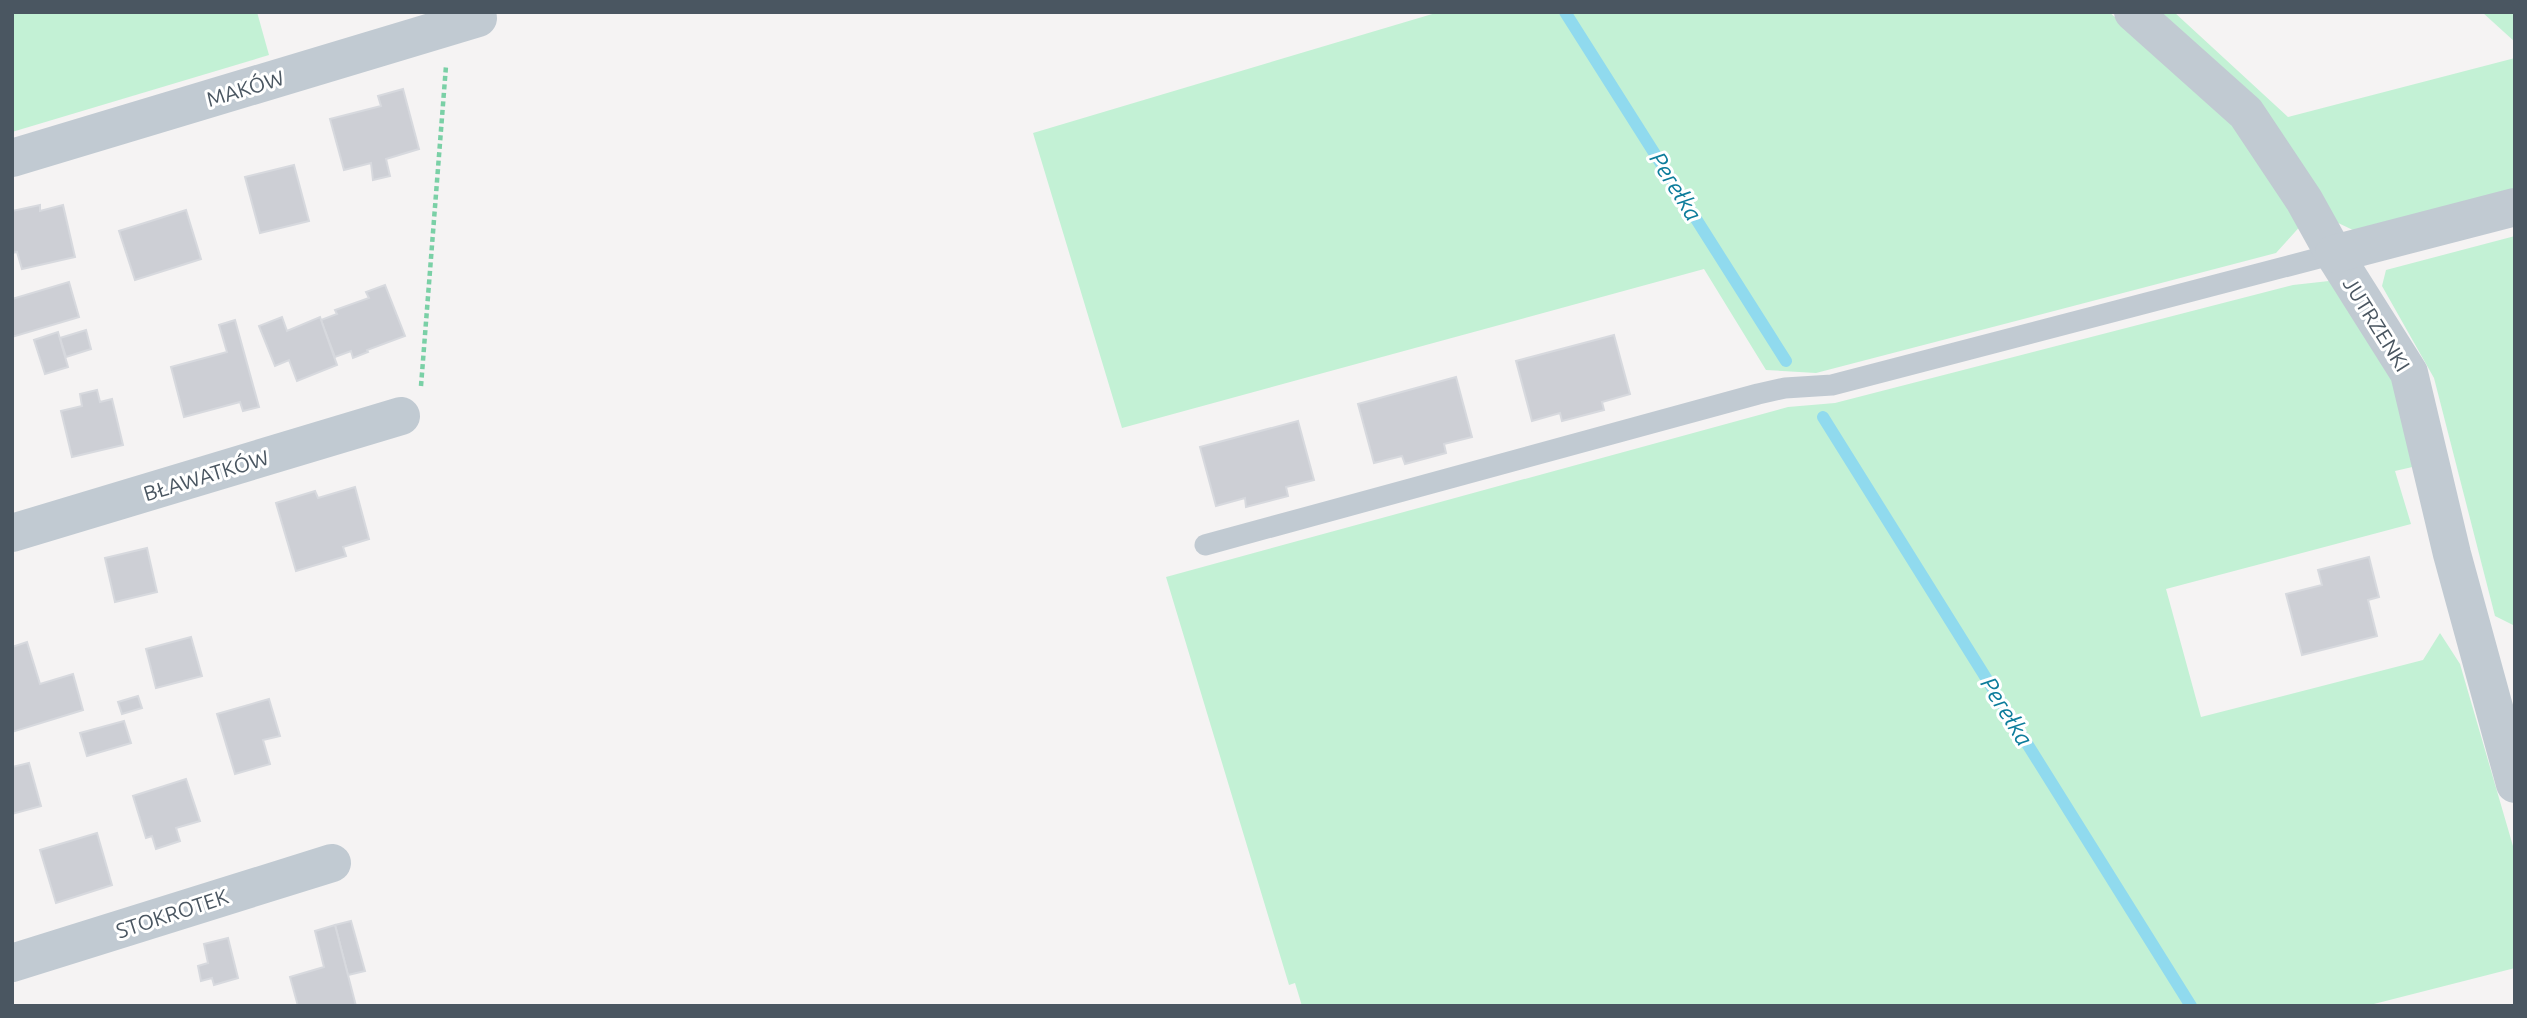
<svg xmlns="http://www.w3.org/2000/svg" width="2527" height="1018" viewBox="0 0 2527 1018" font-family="Ubuntu,sans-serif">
	<rect width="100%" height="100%" fill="#f5f3f3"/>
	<!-- green -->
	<g fill="#c3f1d5">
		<path d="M12,12h245l12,43 -257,77z"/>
		<path d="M1439,12h670l133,115 61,96 -27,30 -460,120 -50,-3 -62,-101 -582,159 -89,-295z"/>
		<path d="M2153,12h21l114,105 227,-59v139l-160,34 -21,-10z"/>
		<path d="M2482,12h33v30z"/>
		<path d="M2515,236v390l-20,-10 -61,-238 -52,-92 4,-16z"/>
		<path d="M2338,280l64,110 19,75 -26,6 16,53 -245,65 35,128 222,-57 17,-27 20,31 55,189v115l-149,38h-1064l-7,-23 -6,2 -123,-408 622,-170 47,-4 458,-118z"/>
	</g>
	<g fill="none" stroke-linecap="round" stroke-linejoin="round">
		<!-- stream -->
		<g stroke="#90daee" stroke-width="12">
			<path d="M1565,12l221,349"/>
			<path d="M1823,417l368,589"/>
		</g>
	</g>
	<!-- building -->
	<g fill="#cdcfd5" stroke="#d7d9de" stroke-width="2">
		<path d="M403,89l16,60 -33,10 4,17 -17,4 -2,-17 -27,7 -14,-51 51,-13 -3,-10z"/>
		<path d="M294,165l15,56 -49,12 -15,-56z"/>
		<path d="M40,205v6l23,-6 12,52 -53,12 -5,-17 -5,1v-42z"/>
		<path d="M186,210l15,49 -66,21 -16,-49z"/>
		<path d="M69,282l10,35 -67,20v-38z"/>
		<path d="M385,285l20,51 -38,14 1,2 -15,6 -2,-7 -16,6 -14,-37 16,-6 -2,-4 34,-12 -3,-6z"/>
		<path d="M282,317l5,14 33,-14 17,48 -40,16 -8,-21 -14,6 -16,-40z"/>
		<path d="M235,320l24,87 -16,4 -3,-9 -56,15 -13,-50 56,-15 -8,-27z"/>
		<path d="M86,330l5,19 -25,8 -6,-19z"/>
		<path d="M58,332l10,35 -23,7 -11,-34z"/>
		<path d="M1614,335l16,59 -28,8 2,8 -42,11 -2,-8 -28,8 -16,-60z"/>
		<path d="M1456,377l16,60 -28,7 2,9 -41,11 -3,-8 -28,7 -16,-59z"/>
		<path d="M97,390l3,12 12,-3 11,46 -51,12 -11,-46 21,-5 -2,-12z"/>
		<path d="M1298,421l16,59 -28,7 2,9 -42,11 -1,-9 -29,8 -16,-59z"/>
		<path d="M355,487l14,52 -26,8 3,9 -50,15 -20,-68 39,-12 3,7z"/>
		<path d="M147,548l10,44 -42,10 -10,-44z"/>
		<path d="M2369,557l10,40 -11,3 9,36 -75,19 -16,-61 36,-9 -4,-15z"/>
		<path d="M191,637l11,39 -46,12 -10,-39z"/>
		<path d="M27,642l13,42 33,-10 10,36 -71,22v-85z"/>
		<path d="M138,696l4,12 -20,6 -4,-12z"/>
		<path d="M269,699l11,37 -17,4 7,24 -35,10 -18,-60z"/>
		<path d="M124,721l7,22 -44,13 -7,-23z"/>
		<path d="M29,763l12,43 -29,8v-47z"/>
		<path d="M186,779l14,42 -24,7 4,13 -24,8 -4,-13 -6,2 -13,-42z"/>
		<path d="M97,833l15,52 -56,18 -16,-53z"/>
		<path d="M351,921l14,50 -17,4 -13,-50z"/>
		<path d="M335,925l21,81h-58l-8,-29 34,-10 -9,-36z"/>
		<path d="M228,938l10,40 -24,7 -2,-7 -11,3 -3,-15 10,-3 -4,-19z"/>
	</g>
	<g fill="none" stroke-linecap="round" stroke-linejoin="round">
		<!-- path -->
		<path stroke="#7ad0a6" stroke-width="4.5" stroke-dasharray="5 3.5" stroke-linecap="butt" d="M421,386l25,-320"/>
		<!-- lane -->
		<path stroke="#c1cad2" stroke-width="21" d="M1205,545l553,-151 27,-6 47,-3 502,-131"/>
		<!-- street -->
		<g stroke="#c1cad2" stroke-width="38">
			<path d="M2133,12l113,101 58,87 30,54 75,119 43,181 63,230"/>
			<path d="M12,158l466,-140"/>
			<path d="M2334,254l181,-47"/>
			<path d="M12,533l389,-117"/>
			<path d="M12,963l320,-100"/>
		</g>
	</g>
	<g text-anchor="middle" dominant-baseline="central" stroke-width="6" stroke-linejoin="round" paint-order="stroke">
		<!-- street labels -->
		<g font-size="21" fill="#4a5661" stroke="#fff">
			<text transform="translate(245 88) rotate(-17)">MAKÓW</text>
			<text transform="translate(2377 324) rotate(58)">JUTRZENKI</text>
			<text transform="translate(206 475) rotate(-17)">BŁAWATKÓW</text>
			<text transform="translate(172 913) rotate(-18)">STOKROTEK</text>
		</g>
		<!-- water labels -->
		<g font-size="23" font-style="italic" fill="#0c7c9b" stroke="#fff">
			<text transform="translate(1676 186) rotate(58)">Perełka</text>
			<text transform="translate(2007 711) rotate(58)">Perełka</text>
		</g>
	</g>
	<!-- border -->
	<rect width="2527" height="1018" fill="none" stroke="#4a5661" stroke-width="28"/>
</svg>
